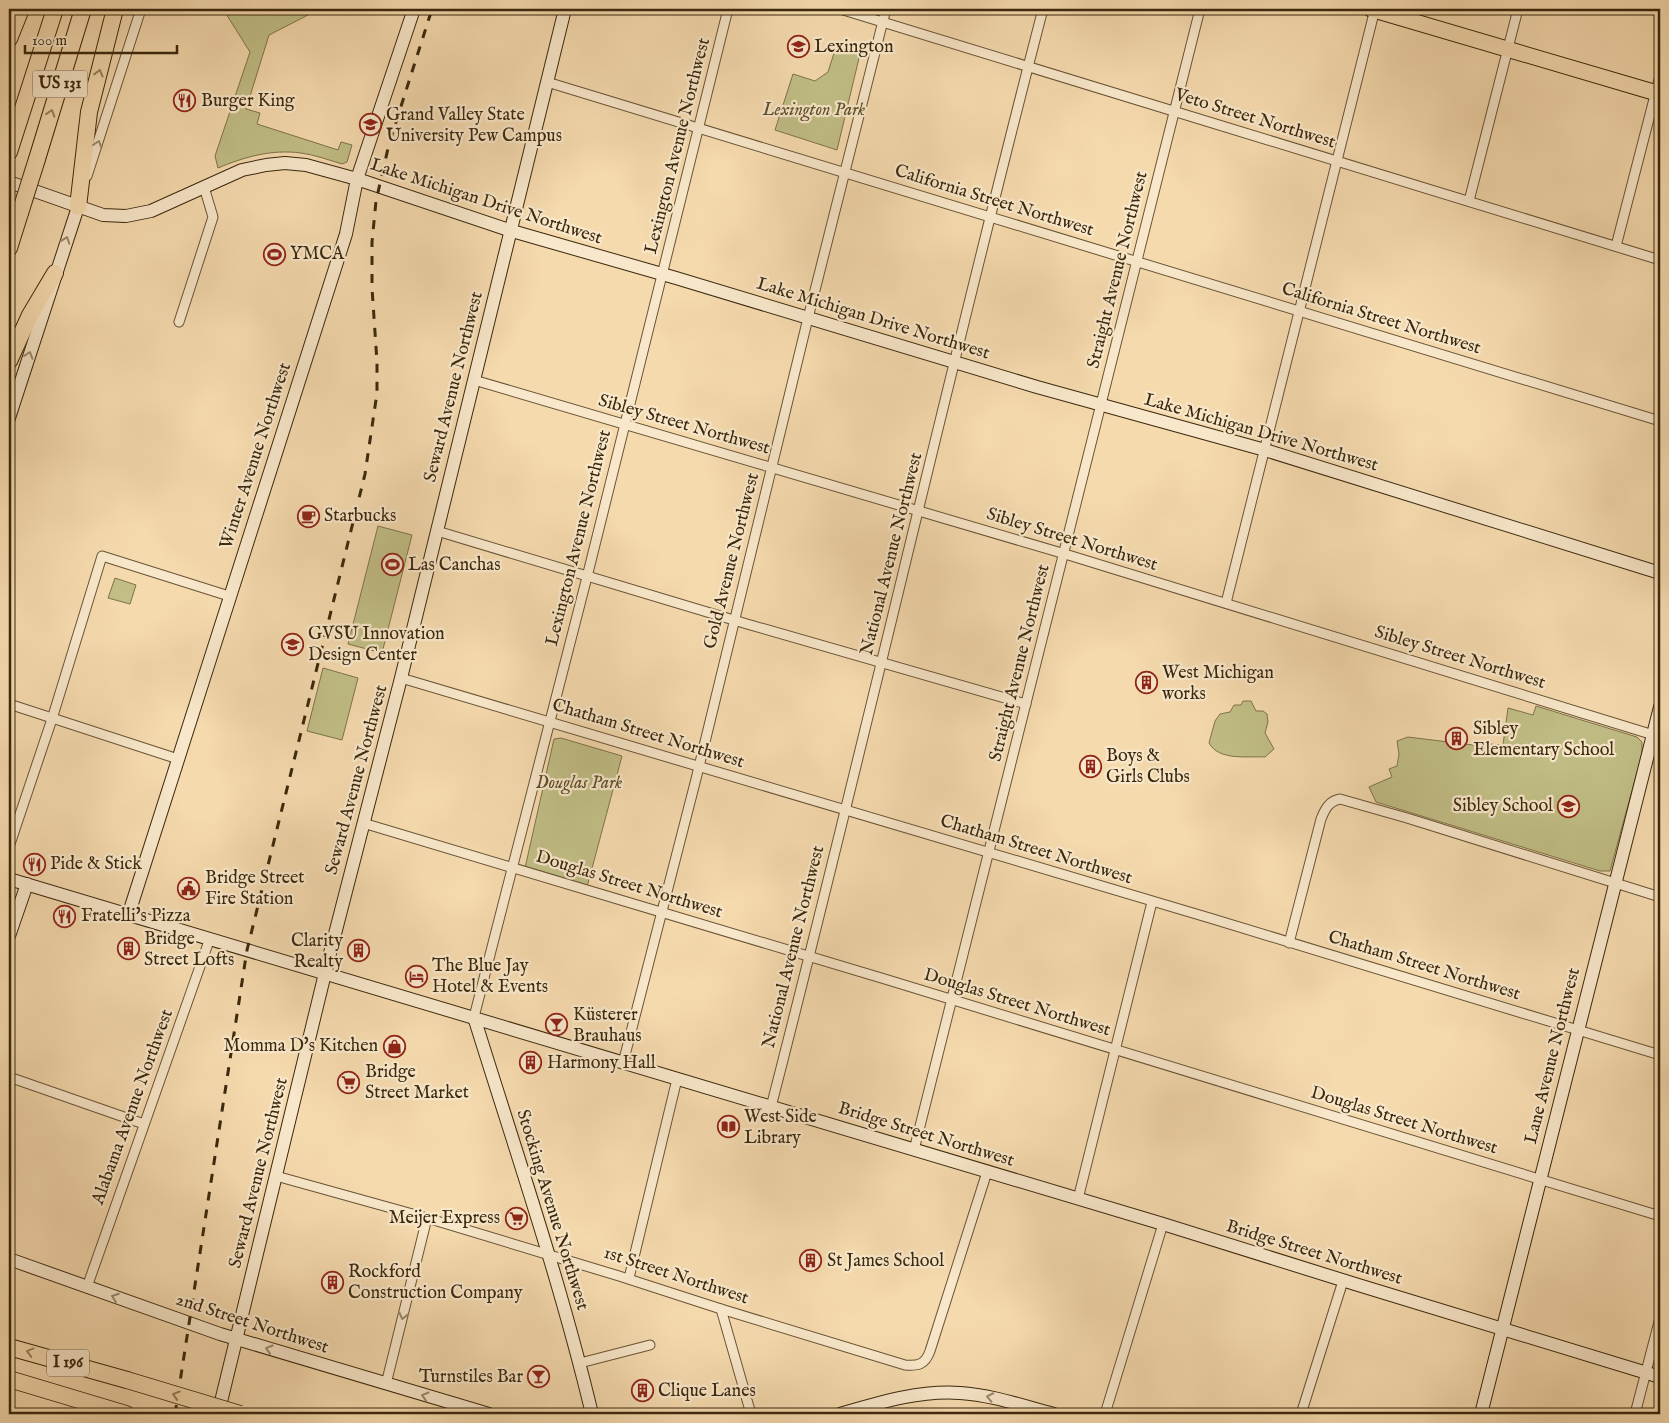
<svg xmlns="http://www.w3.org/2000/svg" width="1669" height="1423" viewBox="0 0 1669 1423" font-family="'IM FELL English',serif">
	<rect width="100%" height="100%" fill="#f5daae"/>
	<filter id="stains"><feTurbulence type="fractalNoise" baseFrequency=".004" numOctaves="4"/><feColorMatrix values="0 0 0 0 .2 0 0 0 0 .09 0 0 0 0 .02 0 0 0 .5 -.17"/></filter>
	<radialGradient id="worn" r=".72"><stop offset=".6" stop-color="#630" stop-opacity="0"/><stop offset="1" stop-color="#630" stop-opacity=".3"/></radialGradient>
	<!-- green -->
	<g fill="#c1be86" stroke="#7e734a">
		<path d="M223,9h87l-2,6 -39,20 -23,74 14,4 -3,11 81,26 3,-8 11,3 -5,17 -5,2c-13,-4 -27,-9 -41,-11 -29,-4 -57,4 -83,15l-3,-12 35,-104z"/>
		<path d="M836,47l24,7 -23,96 -62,-20 18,-56 22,7 13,-9z"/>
		<path d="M378,526l34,9 -30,118 -34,-9z"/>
		<path d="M115,578l21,7 -6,19 -22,-6z"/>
		<path d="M323,668l35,10 -16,62 -35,-9z"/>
		<path d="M1243,701h8l5,10h7l4,3 1,8 -3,11 9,16 -9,8c-18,-1 -46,4 -56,-14l6,-22 5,-7 10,-2 4,-7h7z"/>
		<path d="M1536,706l101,31 5,5v12l-32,117h-10l-224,-69 -7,-15 23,-10 -3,-8 8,-3 2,-12 -2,-13 11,-4 81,10v-3l14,1 5,-37 25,7z"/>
		<path d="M561,738l61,18 -35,131 -62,-19 29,-129z"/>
	</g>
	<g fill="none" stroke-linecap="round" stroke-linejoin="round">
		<defs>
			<g id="street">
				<path d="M840,9l820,251"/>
				<path d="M547,82l1113,339"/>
				<path d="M87,176l54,-167"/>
				<path d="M1469,201l49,-192"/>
				<path d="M1616,246l44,-170"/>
				<path d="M179,322l34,-105 -9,-30"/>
				<path d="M474,380l591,174 595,183"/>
				<path d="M437,531l310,93 279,80"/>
				<path d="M1226,603l149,-594"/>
				<path d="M401,678l812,241 447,136"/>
				<path d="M9,704l169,55"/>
				<path d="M363,823l525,157 772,236"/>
				<path d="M9,847l43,-128 50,-163 127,40"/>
				<path d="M1289,943l32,-124c4,-10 8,-18 19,-20l67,19 253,79"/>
				<path d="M474,1017l113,-440 141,-568"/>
				<path d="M623,1063l73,-284 112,-461 78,-309"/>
				<path d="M9,1077l135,47"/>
				<path d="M771,1107c94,-365 177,-733 272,-1098"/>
				<path d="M914,1150l286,-1141"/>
				<path d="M276,1176l151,42 192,58 102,33 184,56c13,1 20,0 25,-14l57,-179"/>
				<path d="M1078,1199l74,-297"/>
				<path d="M629,1278l48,-199"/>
				<path d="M87,1287l123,-349"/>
				<path d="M721,1309l30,105"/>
				<path d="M580,1363l70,-18"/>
				<path d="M386,1384l41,-166"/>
				<path d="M1105,1414l58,-190"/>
				<path d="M1301,1414l42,-133"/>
				<path d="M1635,1414l25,-96"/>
			</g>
			<g id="secondary">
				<path d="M9,182l94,33 23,1 25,-5 91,-41 24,-5 19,-2 21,2 51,14 155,52 164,47 361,109 228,63 395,123"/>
				<path d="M9,418l69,-211"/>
				<path d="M9,879l1154,345 192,60 305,93"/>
				<path d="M129,913l217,-679 11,-55 57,-170"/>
				<path d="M9,936l18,-52"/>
				<path d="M474,1017c41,132 86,263 118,397"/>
				<path d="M9,1259l211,75 269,80"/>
				<path d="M218,1414l110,-453 73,-283 164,-669"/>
				<path d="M840,1414c38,-11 79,-24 120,-21 32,2 63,13 94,21"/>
				<path d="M1481,1414l179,-707"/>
			</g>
			<path id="primary" d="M1371,9l289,85"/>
			<g id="highway">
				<path d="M9,39l12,-30"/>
				<path d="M9,152l46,-143"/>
				<path d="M37,159l46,-150"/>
				<path d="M78,207l11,-95 26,-103"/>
				<path d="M9,248l11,-35"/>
				<path d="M9,361l21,-46 25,-42"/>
				<path d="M9,1347l118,33"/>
				<path d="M9,1379l117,35"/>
			</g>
		</defs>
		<!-- street casing -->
		<use href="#street" stroke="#6a5435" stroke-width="11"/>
		<!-- secondary casing -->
		<use href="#secondary" stroke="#3b280d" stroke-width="14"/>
		<!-- primary casing -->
		<use href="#primary" stroke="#3b280d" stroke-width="17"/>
		<!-- highway casing -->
		<use href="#highway" stroke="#3b280d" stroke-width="18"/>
		<!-- street -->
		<use href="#street" stroke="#f8e7ca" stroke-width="9"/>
		<!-- secondary -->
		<use href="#secondary" stroke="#f8e7ca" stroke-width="12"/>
		<!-- primary -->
		<use href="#primary" stroke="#f5daae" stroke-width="15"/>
		<!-- highway -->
		<use href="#highway" stroke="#f5daae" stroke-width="16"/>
		<!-- rail -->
		<path stroke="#3b280d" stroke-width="3" stroke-dasharray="9 9" stroke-linecap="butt" d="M175,1414l72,-464 118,-476 12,-81v-31l-5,-74v-46l4,-41 13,-57 43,-135"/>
		<defs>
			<g id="highway-bridge">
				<path d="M20,213l17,-54"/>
				<path d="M127,1380l113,34"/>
			</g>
		</defs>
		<!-- highway-bridge casing -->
		<use href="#highway-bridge" stroke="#3b280d" stroke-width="18" stroke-linecap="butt"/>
		<!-- highway-bridge -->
		<use href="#highway-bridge" stroke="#f5daae" stroke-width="16"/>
	</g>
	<!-- one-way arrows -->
	<defs><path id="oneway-chevron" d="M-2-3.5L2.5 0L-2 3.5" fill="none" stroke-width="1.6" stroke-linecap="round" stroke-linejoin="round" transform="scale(1.25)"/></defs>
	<g stroke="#98815e">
		<use href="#oneway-chevron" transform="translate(99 73) rotate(-76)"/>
		<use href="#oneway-chevron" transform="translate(51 113) rotate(-73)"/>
		<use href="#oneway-chevron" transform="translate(30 1352) rotate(-165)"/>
		<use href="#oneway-chevron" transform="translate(176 1395) rotate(-163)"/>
	</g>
	<g stroke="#9a886c">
		<use href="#oneway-chevron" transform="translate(98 144) rotate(-72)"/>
		<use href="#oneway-chevron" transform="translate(66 240) rotate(-71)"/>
		<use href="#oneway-chevron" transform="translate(29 355) rotate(-72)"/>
		<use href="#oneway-chevron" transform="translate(115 1297) rotate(-160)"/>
		<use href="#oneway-chevron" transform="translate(403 1316) rotate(104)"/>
		<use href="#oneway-chevron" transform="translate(269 1349) rotate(-163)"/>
		<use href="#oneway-chevron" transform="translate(425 1396) rotate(-164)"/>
		<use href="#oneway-chevron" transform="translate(990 1397) rotate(-168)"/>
	</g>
	<!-- icons -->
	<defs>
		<symbol id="school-ring" viewBox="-11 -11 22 22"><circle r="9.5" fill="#f8e7ca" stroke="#8f2418" stroke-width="1.5"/><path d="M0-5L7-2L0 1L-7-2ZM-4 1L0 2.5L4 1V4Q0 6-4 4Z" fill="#8f2418"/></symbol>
		<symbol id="restaurant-ring" viewBox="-11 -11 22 22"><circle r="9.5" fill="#f8e7ca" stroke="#8f2418" stroke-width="1.5"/><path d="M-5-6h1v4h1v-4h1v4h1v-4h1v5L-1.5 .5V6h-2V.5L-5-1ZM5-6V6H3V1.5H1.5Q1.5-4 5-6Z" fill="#8f2418"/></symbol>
		<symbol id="university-ring" viewBox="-11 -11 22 22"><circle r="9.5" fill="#f8e7ca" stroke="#8f2418" stroke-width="1.5"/><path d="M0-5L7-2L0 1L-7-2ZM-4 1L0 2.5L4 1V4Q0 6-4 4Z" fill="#8f2418"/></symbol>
		<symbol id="stadium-ring" viewBox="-11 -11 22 22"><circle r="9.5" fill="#f8e7ca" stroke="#8f2418" stroke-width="1.5"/><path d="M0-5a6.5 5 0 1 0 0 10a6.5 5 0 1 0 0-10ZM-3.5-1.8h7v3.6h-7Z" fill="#8f2418"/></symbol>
		<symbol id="cafe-ring" viewBox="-11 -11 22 22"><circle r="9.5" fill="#f8e7ca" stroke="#8f2418" stroke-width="1.5"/><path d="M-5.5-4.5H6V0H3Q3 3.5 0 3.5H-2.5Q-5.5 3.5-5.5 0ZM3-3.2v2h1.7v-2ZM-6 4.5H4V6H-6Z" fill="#8f2418"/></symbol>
		<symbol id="building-ring" viewBox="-11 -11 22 22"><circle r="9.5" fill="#f8e7ca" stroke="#8f2418" stroke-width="1.5"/><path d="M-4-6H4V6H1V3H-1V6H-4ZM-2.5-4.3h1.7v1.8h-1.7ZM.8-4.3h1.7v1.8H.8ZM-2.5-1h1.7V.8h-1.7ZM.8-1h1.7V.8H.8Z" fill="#8f2418"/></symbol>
		<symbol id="civic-ring" viewBox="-11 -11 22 22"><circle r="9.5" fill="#f8e7ca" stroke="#8f2418" stroke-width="1.5"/><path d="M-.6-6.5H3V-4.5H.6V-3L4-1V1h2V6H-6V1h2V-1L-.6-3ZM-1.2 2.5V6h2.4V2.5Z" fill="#8f2418"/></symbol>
		<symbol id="hotel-ring" viewBox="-11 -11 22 22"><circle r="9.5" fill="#f8e7ca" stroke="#8f2418" stroke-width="1.5"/><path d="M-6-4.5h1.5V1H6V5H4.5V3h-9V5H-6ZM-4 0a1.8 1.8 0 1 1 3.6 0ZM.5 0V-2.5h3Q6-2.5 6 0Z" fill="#8f2418"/></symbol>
		<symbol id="bar-ring" viewBox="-11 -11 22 22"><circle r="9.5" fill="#f8e7ca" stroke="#8f2418" stroke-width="1.5"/><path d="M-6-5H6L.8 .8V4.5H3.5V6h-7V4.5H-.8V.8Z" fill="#8f2418"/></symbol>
		<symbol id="shop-ring" viewBox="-11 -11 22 22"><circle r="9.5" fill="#f8e7ca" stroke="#8f2418" stroke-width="1.5"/><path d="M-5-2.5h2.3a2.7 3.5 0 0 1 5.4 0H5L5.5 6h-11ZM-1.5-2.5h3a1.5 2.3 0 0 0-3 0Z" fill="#8f2418"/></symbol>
		<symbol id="supermarket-ring" viewBox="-11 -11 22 22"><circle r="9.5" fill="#f8e7ca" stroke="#8f2418" stroke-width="1.5"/><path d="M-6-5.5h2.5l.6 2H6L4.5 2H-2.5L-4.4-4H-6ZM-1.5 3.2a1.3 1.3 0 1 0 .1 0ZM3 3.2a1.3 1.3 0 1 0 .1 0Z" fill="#8f2418"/></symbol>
		<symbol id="library-ring" viewBox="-11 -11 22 22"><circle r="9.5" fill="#f8e7ca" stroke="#8f2418" stroke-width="1.5"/><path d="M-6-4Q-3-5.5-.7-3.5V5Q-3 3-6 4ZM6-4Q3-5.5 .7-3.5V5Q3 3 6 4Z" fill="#8f2418"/></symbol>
	</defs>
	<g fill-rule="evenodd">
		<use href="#school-ring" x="786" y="34" width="25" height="25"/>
		<use href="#restaurant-ring" x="172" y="88" width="25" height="25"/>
		<use href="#university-ring" x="358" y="112" width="25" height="25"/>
		<use href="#stadium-ring" x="262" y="242" width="25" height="25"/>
		<use href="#cafe-ring" x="296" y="504" width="25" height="25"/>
		<use href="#stadium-ring" x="380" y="552" width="25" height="25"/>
		<use href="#university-ring" x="280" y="632" width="25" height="25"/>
		<use href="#building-ring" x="1134" y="670" width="25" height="25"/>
		<use href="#building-ring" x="1444" y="726" width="25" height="25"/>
		<use href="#building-ring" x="1078" y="754" width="25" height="25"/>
		<use href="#school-ring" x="1556" y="794" width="25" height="25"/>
		<use href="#restaurant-ring" x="22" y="852" width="25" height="25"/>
		<use href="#civic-ring" x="176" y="876" width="25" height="25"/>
		<use href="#restaurant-ring" x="52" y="904" width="25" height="25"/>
		<use href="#building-ring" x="116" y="936" width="25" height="25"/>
		<use href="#building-ring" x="346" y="938" width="25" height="25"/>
		<use href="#hotel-ring" x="404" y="964" width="25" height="25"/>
		<use href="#bar-ring" x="544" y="1012" width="25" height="25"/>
		<use href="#shop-ring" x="382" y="1034" width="25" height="25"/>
		<use href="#building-ring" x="518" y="1050" width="25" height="25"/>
		<use href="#supermarket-ring" x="336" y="1070" width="25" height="25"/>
		<use href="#library-ring" x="716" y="1114" width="25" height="25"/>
		<use href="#supermarket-ring" x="504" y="1206" width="25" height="25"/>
		<use href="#building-ring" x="798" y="1248" width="25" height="25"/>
		<use href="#building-ring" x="320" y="1270" width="25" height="25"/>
		<use href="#bar-ring" x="526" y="1364" width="25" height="25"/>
		<use href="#building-ring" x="630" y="1378" width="25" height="25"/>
	</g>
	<g text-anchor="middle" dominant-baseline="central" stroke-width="4.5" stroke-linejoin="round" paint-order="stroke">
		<!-- shield labels -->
		<g fill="#f8e7ca" stroke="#746146" stroke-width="1">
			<rect x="32.5" y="70.5" width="55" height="27" rx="4"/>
			<rect x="47" y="1349.5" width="42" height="27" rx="4"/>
		</g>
		<g font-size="16" font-weight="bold" fill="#3b280d">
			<text x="60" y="84">US 131</text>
			<text x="68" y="1363">I 196</text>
		</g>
		<!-- poi labels -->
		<g font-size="18" fill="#3b280d" stroke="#f8e7ca" text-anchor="start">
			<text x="814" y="47">Lexington</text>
			<text x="201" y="101">Burger King</text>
			<text x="386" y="115">Grand Valley State<tspan x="386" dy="21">University Pew Campus</tspan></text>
			<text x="290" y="254">YMCA</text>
			<text x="324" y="516">Starbucks</text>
			<text x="408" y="565">Las Canchas</text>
			<text x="308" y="634">GVSU Innovation<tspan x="308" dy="21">Design Center</tspan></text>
			<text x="1162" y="673">West Michigan<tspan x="1162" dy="21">works</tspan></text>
			<text x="1473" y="729">Sibley<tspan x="1473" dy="21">Elementary School</tspan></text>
			<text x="1106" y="756">Boys &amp;<tspan x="1106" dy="21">Girls Clubs</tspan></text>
			<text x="1553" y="806" text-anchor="end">Sibley School</text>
			<text x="50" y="864">Pide &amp; Stick</text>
			<text x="205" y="878">Bridge Street<tspan x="205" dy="21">Fire Station</tspan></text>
			<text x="81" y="916">Fratelli's Pizza</text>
			<text x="144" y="939">Bridge<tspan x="144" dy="21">Street Lofts</tspan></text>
			<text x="343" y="941" text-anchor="end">Clarity<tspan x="343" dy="21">Realty</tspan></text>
			<text x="432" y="966">The Blue Jay<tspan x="432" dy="21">Hotel &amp; Events</tspan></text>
			<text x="573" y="1015">Küsterer<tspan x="573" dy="21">Brauhaus</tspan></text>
			<text x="378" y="1046" text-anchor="end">Momma D's Kitchen</text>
			<text x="547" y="1063">Harmony Hall</text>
			<text x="365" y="1072">Bridge<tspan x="365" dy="21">Street Market</tspan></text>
			<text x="744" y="1117">West Side<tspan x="744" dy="21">Library</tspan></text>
			<text x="500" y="1218" text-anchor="end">Meijer Express</text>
			<text x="827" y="1261">St James School</text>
			<text x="348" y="1272">Rockford<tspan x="348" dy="21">Construction Company</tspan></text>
			<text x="523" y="1377" text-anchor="end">Turnstiles Bar</text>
			<text x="658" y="1391">Clique Lanes</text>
		</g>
		<!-- park labels -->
		<g font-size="18" font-style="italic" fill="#5c4e2b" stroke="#f8e7ca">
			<text x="814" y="110">Lexington Park</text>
			<text x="579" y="783">Douglas Park</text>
		</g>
		<!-- street labels -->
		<g font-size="18" fill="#3b280d" stroke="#f8e7ca">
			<text transform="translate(1255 119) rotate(17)">Veto Street Northwest</text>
			<text transform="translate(678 146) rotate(-76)">Lexington Avenue Northwest</text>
			<text transform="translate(994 201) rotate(17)">California Street Northwest</text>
			<text transform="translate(486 202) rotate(18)">Lake Michigan Drive Northwest</text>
			<text transform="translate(1118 270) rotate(-76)">Straight Avenue Northwest</text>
			<text transform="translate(873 319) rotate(17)">Lake Michigan Drive Northwest</text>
			<text transform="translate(1381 319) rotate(17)">California Street Northwest</text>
			<text transform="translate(454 387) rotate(-76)">Seward Avenue Northwest</text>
			<text transform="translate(684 425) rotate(16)">Sibley Street Northwest</text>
			<text transform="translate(1261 433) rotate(16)">Lake Michigan Drive Northwest</text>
			<text transform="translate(256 456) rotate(-72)">Winter Avenue Northwest</text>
			<text transform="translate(579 538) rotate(-76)">Lexington Avenue Northwest</text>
			<text transform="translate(1072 540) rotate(17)">Sibley Street Northwest</text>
			<text transform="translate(892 554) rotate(-76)">National Avenue Northwest</text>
			<text transform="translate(732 561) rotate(-76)">Gold Avenue Northwest</text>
			<text transform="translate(1460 658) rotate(17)">Sibley Street Northwest</text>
			<text transform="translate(1020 663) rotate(-76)">Straight Avenue Northwest</text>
			<text transform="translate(648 734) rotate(17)">Chatham Street Northwest</text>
			<text transform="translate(357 780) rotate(-75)">Seward Avenue Northwest</text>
			<text transform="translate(1036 850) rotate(17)">Chatham Street Northwest</text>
			<text transform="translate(629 885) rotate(17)">Douglas Street Northwest</text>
			<text transform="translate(794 947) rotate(-76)">National Avenue Northwest</text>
			<text transform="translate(1424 966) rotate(17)">Chatham Street Northwest</text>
			<text transform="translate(1017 1003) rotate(17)">Douglas Street Northwest</text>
			<text transform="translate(1553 1056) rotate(-76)">Lane Avenue Northwest</text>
			<text transform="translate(133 1107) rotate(-70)">Alabama Avenue Northwest</text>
			<text transform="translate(1404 1121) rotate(17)">Douglas Street Northwest</text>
			<text transform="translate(926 1135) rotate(17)">Bridge Street Northwest</text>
			<text transform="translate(259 1173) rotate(-76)">Seward Avenue Northwest</text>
			<text transform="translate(552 1210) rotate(73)">Stocking Avenue Northwest</text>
			<text transform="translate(1314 1253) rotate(17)">Bridge Street Northwest</text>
			<text transform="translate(676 1276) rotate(18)">1st Street Northwest</text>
			<text transform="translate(252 1324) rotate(18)">2nd Street Northwest</text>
		</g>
	</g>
	<!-- margin -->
	<rect width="1669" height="1423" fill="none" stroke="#f5daae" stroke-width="30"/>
	<rect x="10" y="10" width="1649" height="1403" fill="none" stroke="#3b280d" stroke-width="2.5"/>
	<rect x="15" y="15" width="1639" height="1393" fill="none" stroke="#3b280d"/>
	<!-- scale -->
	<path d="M25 45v8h152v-8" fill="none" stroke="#3b280d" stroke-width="2.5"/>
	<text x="32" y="45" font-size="15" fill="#3b280d" stroke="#f8e7ca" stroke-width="4" paint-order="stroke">100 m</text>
	<rect width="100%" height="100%" filter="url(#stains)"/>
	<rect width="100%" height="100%" fill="url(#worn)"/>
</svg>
